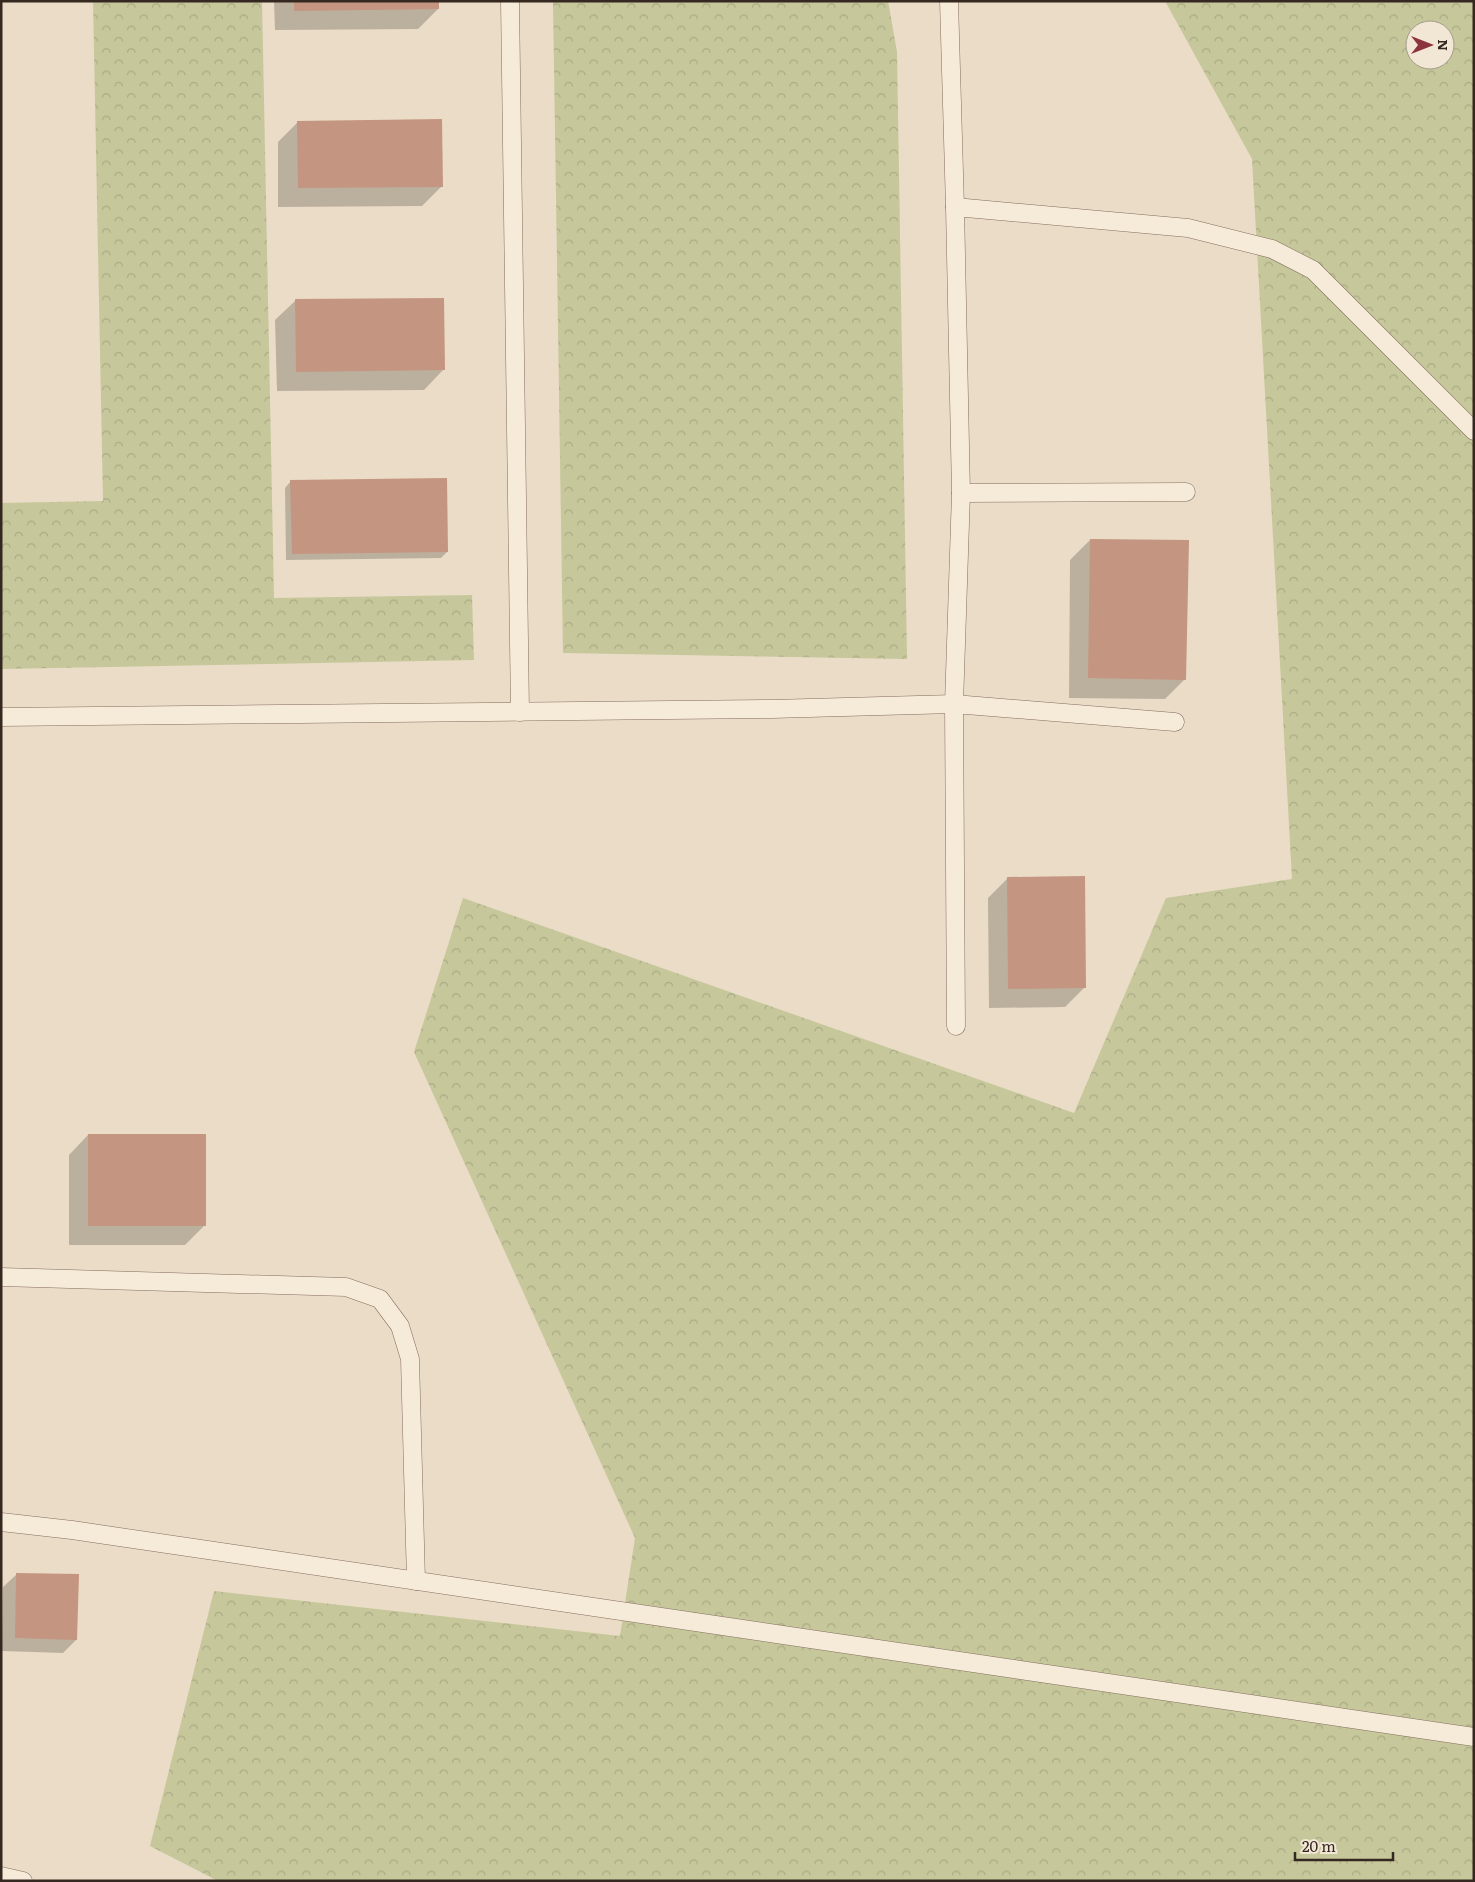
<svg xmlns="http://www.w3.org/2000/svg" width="1475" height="1882" viewBox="0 0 1475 1882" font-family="Literata,serif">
	<defs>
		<pattern id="forest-crowns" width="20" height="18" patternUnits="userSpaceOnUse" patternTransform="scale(1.25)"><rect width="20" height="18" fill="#c6c79b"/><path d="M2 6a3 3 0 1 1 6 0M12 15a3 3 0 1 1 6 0" fill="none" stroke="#abab85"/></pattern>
	</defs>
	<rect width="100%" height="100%" fill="#eadcc6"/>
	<!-- forest -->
	<g fill="url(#forest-crowns)" fill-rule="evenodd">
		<path d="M93,1h169l12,597 198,-3 2,65 -473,9v-166l102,-2z"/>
		<path d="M553,1h335l9,51 10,607 -344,-6z"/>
		<path d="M1165,1h309v1880h-1256l-68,-35 64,-255 406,45 15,-98 -221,-486 49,-154 611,215 92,-215 126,-19 -40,-720zM1415,30h30v30h-30z"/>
	</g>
	<!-- shadow -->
	<g fill="#0003">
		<path d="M274,1h164v8l-20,20 -143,1z"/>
		<path d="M298,122l144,64 -20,20 -144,1v-65z"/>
		<path d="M295,301l148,69 -19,20 -147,1 -2,-71z"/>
		<path d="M291,481l156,71 -6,6 -155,2 -1,-72z"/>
		<path d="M1090,540l95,139 -20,20 -96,-1 1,-138z"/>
		<path d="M1008,878l77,109 -20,20 -76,1 -1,-110z"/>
		<path d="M88,1135l117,90 -20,20h-116v-90z"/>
		<path d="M17,1574l59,66 -13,13 -61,-2 1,-64z"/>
	</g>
	<!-- building -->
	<g fill="#c49580">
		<path d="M294,1h145v8l-145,2z"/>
		<path d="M442,119l1,68 -145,1 -1,-67z"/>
		<path d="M444,298l1,72 -149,2 -1,-73z"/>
		<path d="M447,478l1,74 -156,2 -2,-74z"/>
		<path d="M1090,539l99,1 -3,140 -98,-2z"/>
		<path d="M1085,876l1,112 -78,1 -1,-112z"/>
		<rect x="88" y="1134" width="118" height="92"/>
		<path d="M16,1573l63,1 -2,66 -62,-2z"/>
	</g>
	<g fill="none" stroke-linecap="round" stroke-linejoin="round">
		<defs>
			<g id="service">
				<path d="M510,1l10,711"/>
				<path d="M949,1l6,206"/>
				<path d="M961,493l225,-1"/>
				<path d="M1,717l771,-8 182,-5 7,-211 -6,-286 233,21 84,21 41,21 161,161"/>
				<path d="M956,1026l-2,-322 221,18"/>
				<path d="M1,1277l345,10 34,12 20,27 10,33 6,222"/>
				<path d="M1,1522l71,8 1402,207"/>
				<path d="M1,1876l22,5"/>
			</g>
		</defs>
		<!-- service casing -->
		<use href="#service" stroke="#846e5e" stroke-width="19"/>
		<!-- service -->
		<use href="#service" stroke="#f6ead9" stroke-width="18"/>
	</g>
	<!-- border -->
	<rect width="1475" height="1882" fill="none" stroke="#352820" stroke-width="5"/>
	<!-- north arrow -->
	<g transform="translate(1430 45) rotate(90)"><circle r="24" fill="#f2e7d5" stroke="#a69b8d"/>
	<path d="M0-4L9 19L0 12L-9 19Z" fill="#8d333d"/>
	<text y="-8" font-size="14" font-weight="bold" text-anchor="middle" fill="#352820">N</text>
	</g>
	<!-- scale -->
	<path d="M1295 1852v8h98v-8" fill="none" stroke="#352820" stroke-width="2.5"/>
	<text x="1302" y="1852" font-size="15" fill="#352820" stroke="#f2e7d5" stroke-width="4" paint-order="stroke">20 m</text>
</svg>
